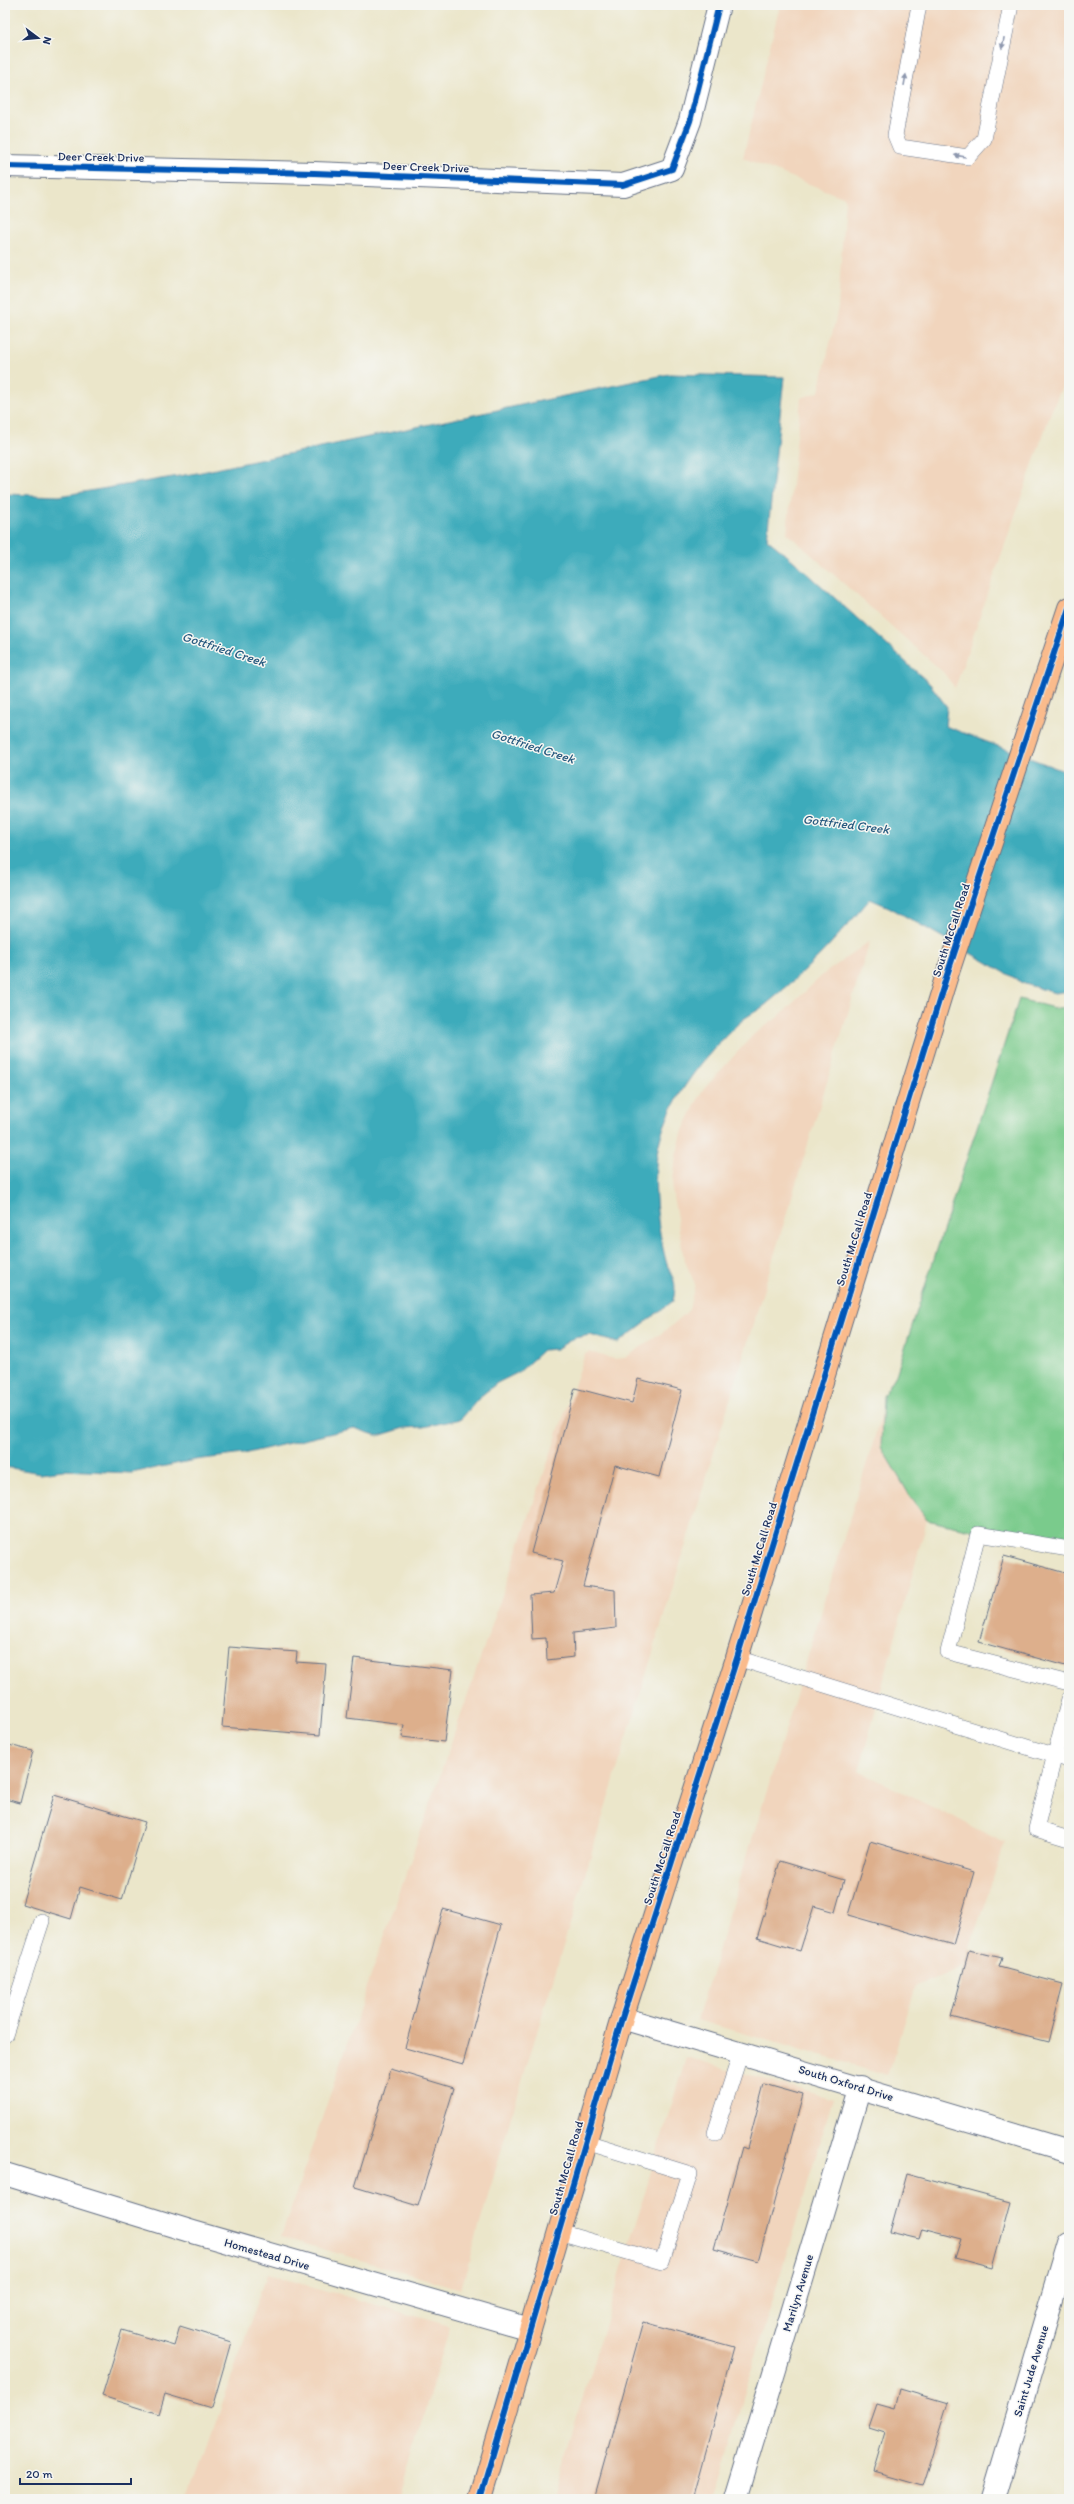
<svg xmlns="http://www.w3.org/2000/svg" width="1074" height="2504" viewBox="0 0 1074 2504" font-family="Itim,sans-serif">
	<rect width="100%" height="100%" fill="#f6f6f2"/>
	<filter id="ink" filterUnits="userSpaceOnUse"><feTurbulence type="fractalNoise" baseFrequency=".025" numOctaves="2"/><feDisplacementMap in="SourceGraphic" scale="8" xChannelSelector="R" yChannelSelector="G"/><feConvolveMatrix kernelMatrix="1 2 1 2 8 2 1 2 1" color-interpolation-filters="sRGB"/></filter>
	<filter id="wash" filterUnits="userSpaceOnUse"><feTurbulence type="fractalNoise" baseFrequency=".012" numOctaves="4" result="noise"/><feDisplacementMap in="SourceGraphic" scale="16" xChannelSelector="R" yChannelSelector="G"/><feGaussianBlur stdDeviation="0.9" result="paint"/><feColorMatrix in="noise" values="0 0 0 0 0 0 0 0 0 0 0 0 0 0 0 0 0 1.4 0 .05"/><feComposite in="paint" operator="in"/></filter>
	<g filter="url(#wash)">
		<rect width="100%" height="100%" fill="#ebe6ca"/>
		<!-- built -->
		<g fill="#f1d5bd">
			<path d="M780,5h289v365l-18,42 -96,276 -12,-16 -156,-139 14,-135 18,-6 19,-84 7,-110 -102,-40z"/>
			<path d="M870,941l-362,1186 -47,162 -180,-52 304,-883 5,-2 24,7 11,-1 44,-30 20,-18 6,-26 -11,-25 -12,-69 4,-34 7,-26 19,-39 52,-57 23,-16 48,-45z"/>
			<path d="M882,1413v34l28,49 17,24 -68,251 146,72 -42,124 -47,19 -28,89 -191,-55z"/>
			<path d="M686,2057l147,42 -120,400h-161z"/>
			<path d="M267,2274l183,52 -51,173h-216l14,-21z"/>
		</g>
		<!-- green -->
		<path fill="#7acb8c" stroke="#4a7d75" d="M1019,999l39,10 11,-1v538l-80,-12 -62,-14 -17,-24 -29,-49 2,-51 13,-21z"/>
		<!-- water -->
		<path fill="#3dabbb" stroke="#2c6d8c" d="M669,374l115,3 -17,162 28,23 135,122 17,23 -2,19 124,47v218l-14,2 -30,-9 -136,-77 -19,-8c-32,38 -67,76 -106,107 -8,6 -18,10 -25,17 -36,35 -74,79 -82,131 -4,36 0,72 9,107 6,20 12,17 7,40l-55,42 -28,-8 -16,3 -18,11 -13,1 -24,22 -22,11 -16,13 -20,23 -38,8 -19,1 -26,8 -24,-8 -111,26 -48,6 -64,13 -68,-3 -22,3 -36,-6v-973l54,2 138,-23z"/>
		<g id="blocks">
			<!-- building -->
			<g fill="#ddaf8c">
				<path d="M638,1379l44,11 -23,87 -44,-12 -32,121 32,4 1,38 -43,5 1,24 -27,3 -1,-22 -14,1 -2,-44 24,-2 9,-32 -32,-8 44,-165 57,15z"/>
				<path d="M1004,1556l65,18v93l-90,-25z"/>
				<path d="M229,1647l68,5 -1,10 30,2 -6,71 -98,-8z"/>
				<path d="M354,1658l99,12 -9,72 -42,-5 2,-12 -57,-7z"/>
				<path d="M5,1744l28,7 -13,52 -15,-4z"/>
				<path d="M54,1795l91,27 -23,78 -42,-13 -9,32 -49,-15z"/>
				<path d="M870,1841l104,31 -21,73 -105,-30z"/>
				<path d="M780,1861l64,19 -9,32 -21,-6 -14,45 -43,-13z"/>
				<path d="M443,1909l58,16 -38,139 -58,-16z"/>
				<path d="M969,1950l33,8 -3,9 64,17 -15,58 -97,-25z"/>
				<path d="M391,2069l63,19 -36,118 -63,-19z"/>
				<path d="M764,2084l39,11 -45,166 -44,-12 28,-102 5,2z"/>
				<path d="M906,2174l104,28 -18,66 -37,-10 6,-19 -39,-10 -3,10 -29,-7z"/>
				<path d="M643,2322l91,25 -42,152h-98z"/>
				<path d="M180,2326l51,16 -19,66 -47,-14 -6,20 -57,-18 20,-66 52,16z"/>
				<path d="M900,2389l48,14 -26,83 -49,-14 12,-40 -16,-5 8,-23 18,5z"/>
			</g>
		</g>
	</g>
	<g filter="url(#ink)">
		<use href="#blocks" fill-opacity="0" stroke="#646f84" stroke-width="1"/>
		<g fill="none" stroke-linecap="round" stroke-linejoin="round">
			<defs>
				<g id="service">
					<path d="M919,5l-24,130 5,12 68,10 16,-18 27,-134"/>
					<path d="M1069,1549l-91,-15 -30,118 121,31"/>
					<path d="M737,1658l332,102"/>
					<path d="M1069,1699l-33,130 33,10"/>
					<path d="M5,2035l37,-114"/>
					<path d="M715,2133l26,-81"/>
					<path d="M559,2232l103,30 28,-88 -104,-32"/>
				</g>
				<g id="minor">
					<path d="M5,166l309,7 309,12 49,-16 18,-48 29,-116"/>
					<path d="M622,2018l447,133"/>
					<path d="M5,2174l188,58 337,97"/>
					<path d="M736,2499l124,-412"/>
					<path d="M993,2499l76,-256"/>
				</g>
				<path id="primary" d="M480,2499l142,-481 115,-360 209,-680 123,-370"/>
			</defs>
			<!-- service casing -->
			<use href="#service" stroke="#646f84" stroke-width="16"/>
			<!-- minor casing -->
			<use href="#minor" stroke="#646f84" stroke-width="24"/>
			<!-- primary casing -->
			<use href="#primary" stroke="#646f84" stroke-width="24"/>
			<!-- service -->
			<use href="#service" stroke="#fff" stroke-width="15"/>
			<!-- minor -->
			<use href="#minor" stroke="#fff" stroke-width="22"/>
			<!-- primary -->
			<use href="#primary" stroke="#fabb8c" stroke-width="22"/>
			<defs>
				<g id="cycleway">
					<path d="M5,166l309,7 309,12 49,-16 18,-48 29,-116"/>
					<path d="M480,2499l142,-481 115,-360 209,-680 123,-370"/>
				</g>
			</defs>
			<!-- cycleway casing -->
			<use href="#cycleway" stroke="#f6f6f2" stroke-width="8"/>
			<!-- cycleway -->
			<use href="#cycleway" stroke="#0057b8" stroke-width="6"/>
		</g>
		<!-- one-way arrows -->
		<defs><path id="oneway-solid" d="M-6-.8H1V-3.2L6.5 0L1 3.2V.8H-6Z"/></defs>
		<g fill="#8d97ae">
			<use href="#oneway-solid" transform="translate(1003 43) rotate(101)"/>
			<use href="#oneway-solid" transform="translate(905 80) rotate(-80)"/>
			<use href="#oneway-solid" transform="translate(960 156) rotate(-171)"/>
		</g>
	</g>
	<g text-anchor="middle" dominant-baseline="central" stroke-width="3" stroke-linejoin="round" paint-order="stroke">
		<!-- street labels -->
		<g font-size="12" fill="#1b2f5e" stroke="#f6f6f2">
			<text transform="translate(101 157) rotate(1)">Deer Creek Drive</text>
			<text transform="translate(426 167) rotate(2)">Deer Creek Drive</text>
			<text transform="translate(951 930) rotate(-72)">South McCall Road</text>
			<text transform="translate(854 1239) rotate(-73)">South McCall Road</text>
			<text transform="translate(759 1549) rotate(-73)">South McCall Road</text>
			<text transform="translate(662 1858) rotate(-72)">South McCall Road</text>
			<text transform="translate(846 2083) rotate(17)">South Oxford Drive</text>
			<text transform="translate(566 2168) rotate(-74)">South McCall Road</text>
			<text transform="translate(267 2254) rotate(16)">Homestead Drive</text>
			<text transform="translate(798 2293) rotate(-73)">Marilyn Avenue</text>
			<text transform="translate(1031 2371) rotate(-73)">Saint Jude Avenue</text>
		</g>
		<!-- water labels -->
		<g font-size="13" font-style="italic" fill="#275a7f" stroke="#f6f6f2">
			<text transform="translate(224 649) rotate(18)">Gottfried Creek</text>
			<text transform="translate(533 746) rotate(18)">Gottfried Creek</text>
			<text transform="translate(846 824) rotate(7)">Gottfried Creek</text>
		</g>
	</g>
	<!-- margin -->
	<rect width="1074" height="2504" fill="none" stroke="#f6f6f2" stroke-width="20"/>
	<!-- north arrow -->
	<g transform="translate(38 38) rotate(106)" stroke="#f6f6f2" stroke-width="3" paint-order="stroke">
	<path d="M0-3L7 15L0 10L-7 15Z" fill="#1b2f5e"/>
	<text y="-6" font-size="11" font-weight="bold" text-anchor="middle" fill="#1b2f5e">N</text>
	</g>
	<!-- scale -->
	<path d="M20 2478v6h111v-6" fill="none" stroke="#1b2f5e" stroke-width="2"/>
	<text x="26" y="2478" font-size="12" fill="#1b2f5e" stroke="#f6f6f2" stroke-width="3" paint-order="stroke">20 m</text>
</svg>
